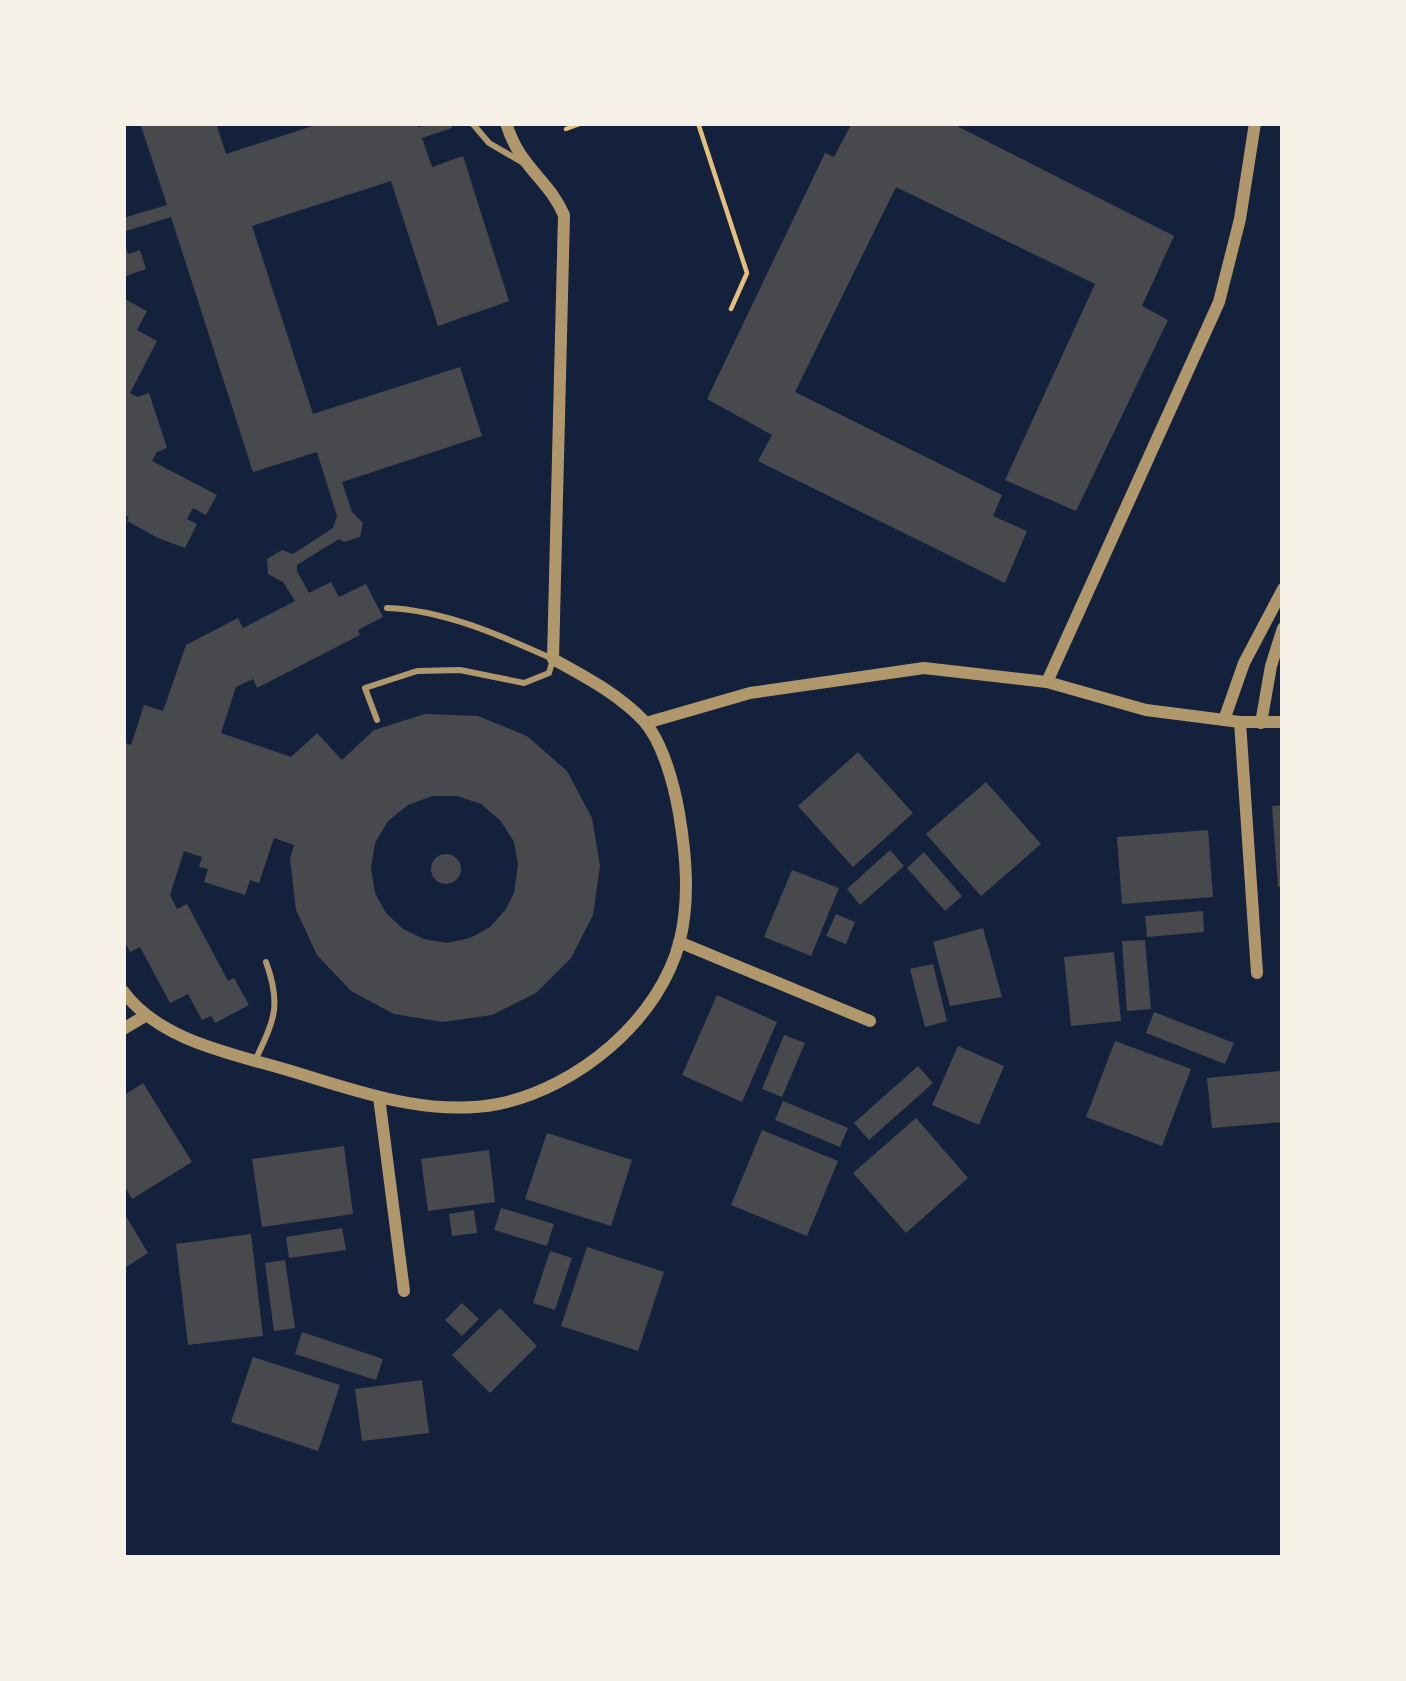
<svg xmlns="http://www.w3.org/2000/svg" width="1406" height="1681" viewBox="0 0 1406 1681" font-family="'Alegreya Sans',sans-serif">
	<rect width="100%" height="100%" fill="#14213d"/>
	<!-- building -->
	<g fill="#48494c" fill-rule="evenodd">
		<path d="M140,123h76l10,31 96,-31h94l2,4 33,-4 1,5 -30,10 10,29 31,-11 46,145 -71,25 -47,-145 -139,45 61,188 147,-47 22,69 -140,46 10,30 11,11 -3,14 -16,5 -5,-3 -42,26v6l12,22 22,-11 8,15 27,-13 17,33 -25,13 2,5 -103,53 -4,-9 -17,8 -15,46 70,24 26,-24 25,27 32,-30 51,-16 53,2 49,20 40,35 25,47 8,48 -7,49 -22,43 -35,35 -44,22 -49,7 -49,-8 -43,-23 -34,-36 -21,-45 -6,-52 4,-13 -20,-7 -15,45 -9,-3 -5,15 -41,-13 4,-13 -9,-2 3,-10 -18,-6 -14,44 7,14 10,-5 41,77 6,-3 15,27 -34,18 -4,-7 -9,4 -14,-26 -18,9 -30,-56 -10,5 -7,-14v-196l8,3 13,-40 19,6 23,-66 52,-27 5,10 52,-27 -12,-19 -15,-8 -1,-15 15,-9 11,4 40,-26 4,-12 -20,-64 -64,20 -82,-255 -48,15v-14l44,-13zM432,796h25l24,8 19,16 14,22 4,23 -4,28 -8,16 -16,18 -20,11 -23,5 -23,-4 -21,-10 -17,-16 -11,-20 -4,-25 4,-25 13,-22 20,-16z"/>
		<path d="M852,123h99l223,113 -32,70 26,14 -92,191 -71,-31 90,-196 -199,-97 -101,205 207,103 -9,21 34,15 -22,52 -247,-122 14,-26 -65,-36 118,-246 9,4z"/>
		<path d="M124,242l4,12 12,-4 6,19 -23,8z"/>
		<path d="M123,298l24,13 -10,19 20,11 -27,52 7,4 12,-4 18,55 -10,4 -5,9 65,34 -11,20 -13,-7 -6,11 10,5 -12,24 -27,-10 -31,-17 2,-4 -6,-3z"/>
		<path d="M858,752l55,61 -60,54 -55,-61z"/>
		<path d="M986,782l55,62 -60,52 -55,-62z"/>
		<path d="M1283,805v82h-5l-6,-81z"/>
		<path d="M1208,830l5,67 -91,7 -5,-67z"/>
		<path d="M890,850l14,16 -44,39 -13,-16z"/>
		<path d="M924,852l38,44 -17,15 -38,-43z"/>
		<circle cx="446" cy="869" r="15"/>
		<path d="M792,870l47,18 -28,68 -47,-19z"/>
		<path d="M1203,911l1,21 -57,5 -2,-21z"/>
		<path d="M836,914l19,8 -9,22 -20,-8z"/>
		<path d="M983,928l19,69 -52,9 -17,-64z"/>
		<path d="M1145,940l6,69 -24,2 -5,-70z"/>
		<path d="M1114,952l7,69 -50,5 -7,-69z"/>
		<path d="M933,964l14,57 -22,6 -15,-58z"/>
		<path d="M717,995l60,27 -35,80 -60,-27z"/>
		<path d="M1154,1012l80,31 -9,21 -79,-31z"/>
		<path d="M784,1035l21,8 -23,54 -20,-8z"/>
		<path d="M1115,1041l76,28 -29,77 -76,-29z"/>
		<path d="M958,1046l46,20 -25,59 -47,-20z"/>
		<path d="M918,1066l15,17 -64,57 -15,-17z"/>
		<path d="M1281,1071l2,51 -71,6 -5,-50z"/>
		<path d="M143,1083l49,79 -60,37 -9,-15v-88z"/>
		<path d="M783,1101l65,27 -8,19 -65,-27z"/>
		<path d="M916,1118l52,60 -62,55 -53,-60z"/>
		<path d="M762,1130l76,31 -31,75 -76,-31z"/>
		<path d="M547,1133l85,27 -21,66 -86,-27z"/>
		<path d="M344,1146l9,68 -91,13 -10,-68z"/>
		<path d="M489,1150l6,52 -67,9 -7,-52z"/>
		<path d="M501,1208l53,16 -7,22 -53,-16z"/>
		<path d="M474,1210l3,23 -25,3 -3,-22z"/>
		<path d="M123,1211l25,42 -25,16z"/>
		<path d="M342,1228l4,22 -57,8 -3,-21z"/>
		<path d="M251,1234l12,102 -75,9 -12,-101z"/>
		<path d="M587,1247l77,25 -26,79 -77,-25z"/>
		<path d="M550,1251l22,7 -17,52 -22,-7z"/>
		<path d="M285,1260l10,68 -21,3 -9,-68z"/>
		<path d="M462,1303l17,16 -17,17 -17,-16z"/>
		<path d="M500,1308l37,38 -47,47 -38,-38z"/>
		<path d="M302,1332l81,27 -7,21 -81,-26z"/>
		<path d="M253,1357l87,28 -22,66 -87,-29z"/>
		<path d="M422,1380l7,53 -67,8 -7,-52z"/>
	</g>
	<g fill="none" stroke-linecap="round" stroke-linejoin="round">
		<!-- path -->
		<g stroke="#e5c07b" stroke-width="4.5">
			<path d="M698,123l49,150 -16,36"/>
			<path d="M566,129l16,-6"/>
		</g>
		<!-- service -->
		<g stroke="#b1986c" stroke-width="6">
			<path d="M472,123l17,20 36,21"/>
			<path d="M377,720l-12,-32 52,-17 43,-1 64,13 25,-10 4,-14c-51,-23 -109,-49 -166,-51"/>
			<path d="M255,1061c19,-41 27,-55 11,-99"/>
		</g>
		<!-- minor -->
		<g stroke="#b1986c" stroke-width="12">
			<path d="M1047,682l172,-380 21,-83 15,-96"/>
			<path d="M1224,720l20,-57 39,-74"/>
			<path d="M1240,722l17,251"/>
			<path d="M646,723l104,-30 174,-25 123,14 99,28 94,12h43"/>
			<path d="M1261,723l10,-57 12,-38"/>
			<path d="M679,942l191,79"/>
			<path d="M123,991c36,49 106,62 161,78 69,20 141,49 214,35 79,-16 162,-84 182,-164 10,-42 6,-85 -1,-127 -5,-28 -16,-71 -36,-93 -26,-27 -58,-43 -90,-61l11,-444c-16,-37 -44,-46 -58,-92"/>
			<path d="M123,1029l22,-13"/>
			<path d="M379,1097l25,194"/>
		</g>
	</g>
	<!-- border -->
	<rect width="1406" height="1681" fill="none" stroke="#f6f1e7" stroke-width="252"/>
</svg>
